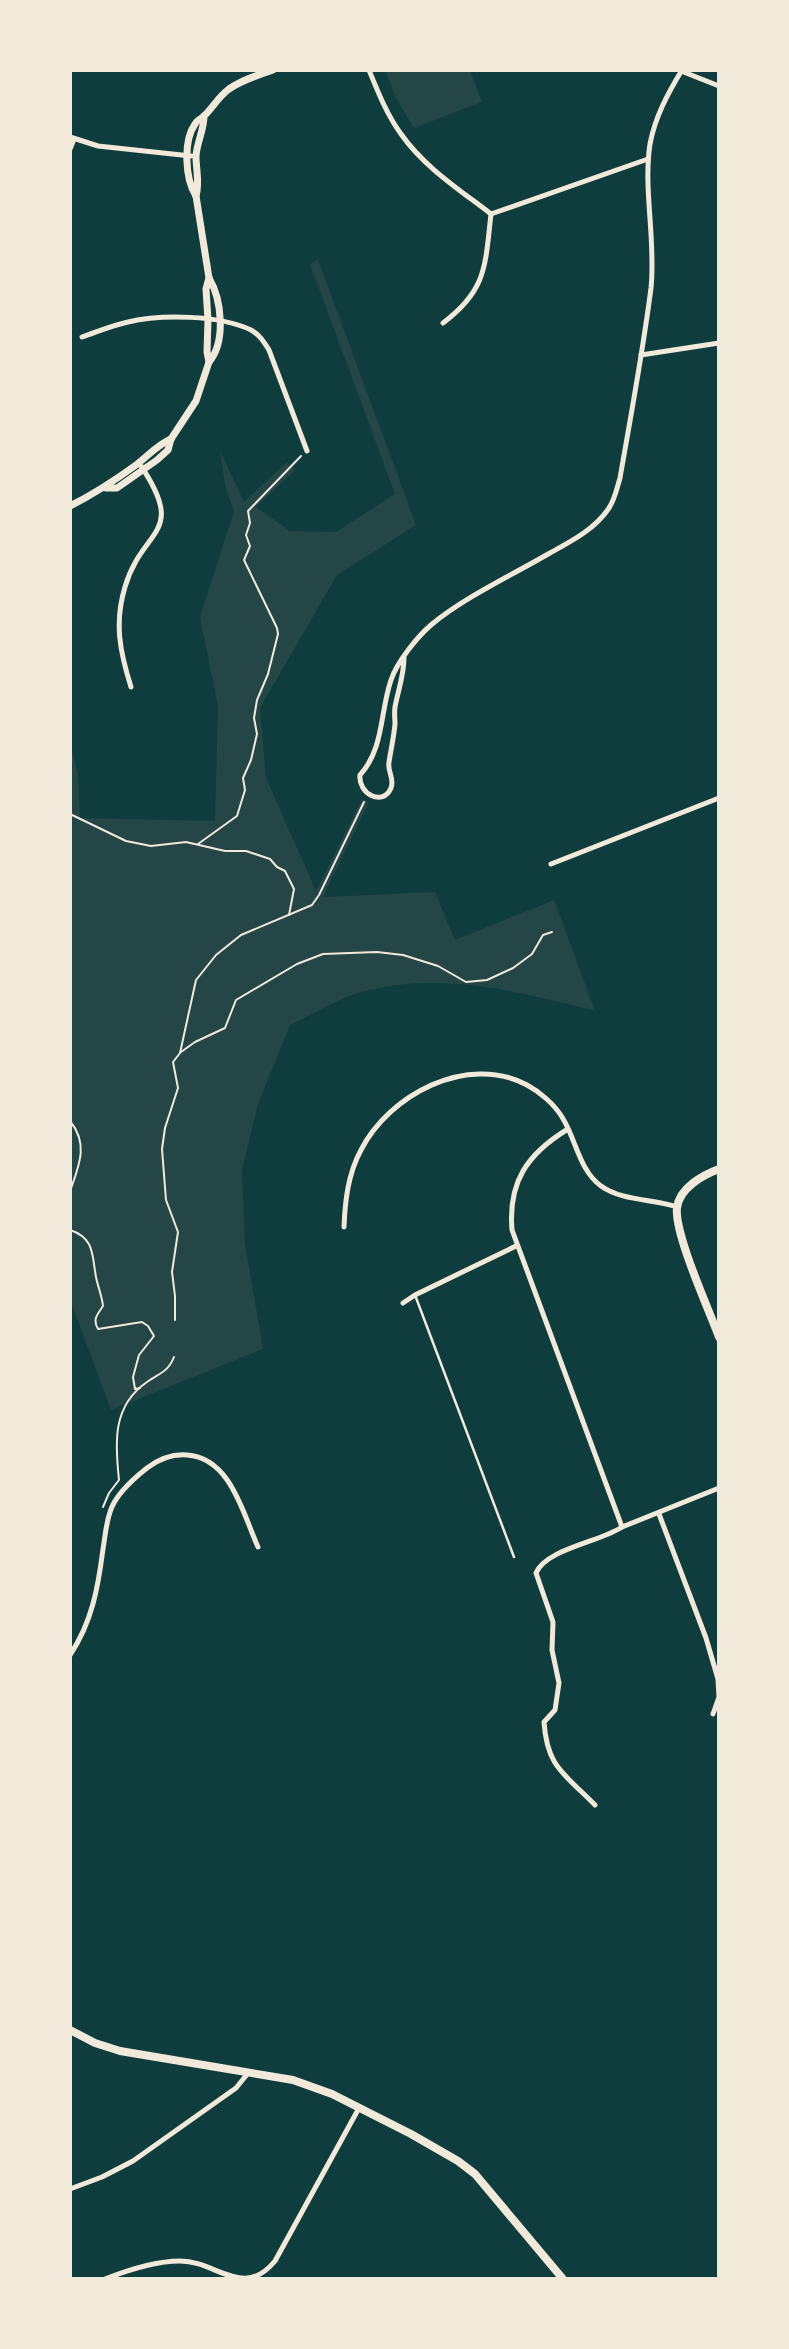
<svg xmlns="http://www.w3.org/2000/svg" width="789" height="2349" viewBox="0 0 789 2349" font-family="Lora,serif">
	<rect width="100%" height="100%" fill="#0f3d3e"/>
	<!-- green -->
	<g fill="#244646">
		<path d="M385,70h85l12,32 -68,26 -18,-30z"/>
		<path d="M318,260l98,265 -79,50 -77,133 6,70 50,113 46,-92 7,3 -46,95 112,-5 20,48 99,-40 41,111c-78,-20 -157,-41 -237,-18 -23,7 -46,22 -68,32l-32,79 -16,66 3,74 18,105 -152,61 -41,-111v-555l8,29 2,45 135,3 3,-115 -18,-89 34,-106 -8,-21 -6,-39 24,51 43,-40 8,8 -39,37 34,24 46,1 59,-38 -85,-230z"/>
	</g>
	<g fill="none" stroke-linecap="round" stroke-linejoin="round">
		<!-- path -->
		<g stroke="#f1e9da" stroke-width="2">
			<path d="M70,814l56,27 25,5 35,-4 39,9h21l24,8 7,8 8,4 9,18 -5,26"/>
			<path d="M198,844l39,-28 8,-26 -2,-12 8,-18 6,-26 -3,-16 3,-18 11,-26 10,-40 -1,-6 -33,-68 6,-14 -4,-11 4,-12 -2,-12 53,-55"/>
			<path d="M181,1052l14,-10 30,-14 11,-28 61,-36 26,-10 54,-2 26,3 35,11 28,16 21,-2 26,-12 19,-14 11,-19 9,-3"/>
			<path d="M70,1121c19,23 9,45 0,70"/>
			<path d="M70,1230c25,8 22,26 26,47 2,10 6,19 7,29 -5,8 -11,13 -5,23l44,-7 6,4 6,10 -15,19 -6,22 2,12 5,-1"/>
			<path d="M175,1320v-24l-3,-24 6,-40 -12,-32 -4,-51 3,-21 13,-40 -5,-26 7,-9 16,-73 20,-25 25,-20 71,-30 7,-10 45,-93"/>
			<path d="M103,1507l6,-14 10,-13c-4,-37 -7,-74 28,-98 13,-9 21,-10 27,-25"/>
		</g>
		<!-- service -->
		<path stroke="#f1e9da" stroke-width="2.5" d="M415,1295l99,262"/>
		<!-- minor -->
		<g stroke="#f1e9da" stroke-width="5">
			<path d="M369,70c9,22 18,45 32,64 23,33 59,56 90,80l157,-55"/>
			<path d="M681,71l38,15"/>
			<path d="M70,137l28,9 93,10"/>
			<path d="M70,149l4,-10"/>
			<path d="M443,323c44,-33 42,-57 48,-109"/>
			<path d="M82,337c15,-5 31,-12 46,-15 33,-8 92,-7 123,8 9,5 13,12 18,20l38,101"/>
			<path d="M641,355l78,-12"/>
			<path d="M404,658c0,17 -6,33 -9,49 -1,6 0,11 0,17 -1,12 -4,25 -6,38 -2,9 6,17 2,26 -8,19 -33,6 -31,-13 24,-26 20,-63 31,-95 6,-18 26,-43 40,-55 32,-27 83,-51 119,-72 22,-12 45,-24 59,-45 6,-9 8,-20 11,-30 11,-63 23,-127 31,-190 5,-48 -8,-98 -1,-144 5,-27 18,-51 32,-74"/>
			<path d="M131,687c-11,-35 -17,-64 -6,-100 17,-60 64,-51 14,-124"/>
			<path d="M551,864l168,-66"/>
			<path d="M568,1129c-41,25 -60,53 -56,101l110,297"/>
			<path d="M344,1227c1,-26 4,-53 17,-77 28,-55 106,-97 166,-65 13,7 27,19 35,32 14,22 17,53 39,69 21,15 52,13 76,21"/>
			<path d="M403,1303l12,-8 101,-49"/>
			<path d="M659,1514l47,124 12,41 1,18 -6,17"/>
			<path d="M70,1655c22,-33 28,-67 33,-106 2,-12 3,-25 7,-37 5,-17 23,-33 37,-44 12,-9 26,-14 40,-13 44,3 56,59 71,92"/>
			<path d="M595,1805c-30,-31 -48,-37 -51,-83l11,-12 4,-27 -7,-33 1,-28 -17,-49c10,-24 64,-31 86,-46l97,-39"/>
			<path d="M70,2189l32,-12 31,-16 103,-73 13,-16"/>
			<path d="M105,2279c23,-9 50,-18 75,-18 37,0 63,39 95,0l84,-153"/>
		</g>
		<!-- tertiary -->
		<g stroke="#f1e9da" stroke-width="7">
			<path d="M196,196c4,-14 0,-25 0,-40 1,-14 8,-26 8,-40"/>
			<path d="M209,362c17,-20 13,-62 0,-84l-13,-82c-11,-17 -13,-55 -1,-72 2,-4 4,-4 8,-7 9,-8 15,-20 26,-28 13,-9 29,-14 44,-19"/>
			<path d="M106,488h11l40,-28 11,-10 3,-11 25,-38 13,-39 -2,-10 1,-32 -2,-31 3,-11"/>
			<path d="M70,506c24,-12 44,-25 66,-41 12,-9 21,-20 35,-26"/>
		</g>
		<!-- secondary -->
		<g stroke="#f1e9da" stroke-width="8">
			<path d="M719,1169c-16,6 -40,19 -42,39 -3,25 32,102 42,129"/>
			<path d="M70,2030l25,13 25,8 173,29 39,14 79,40 47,27 17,13 88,105"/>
		</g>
	</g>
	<!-- border -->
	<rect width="789" height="2349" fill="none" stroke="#f1e9da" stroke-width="144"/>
</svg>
